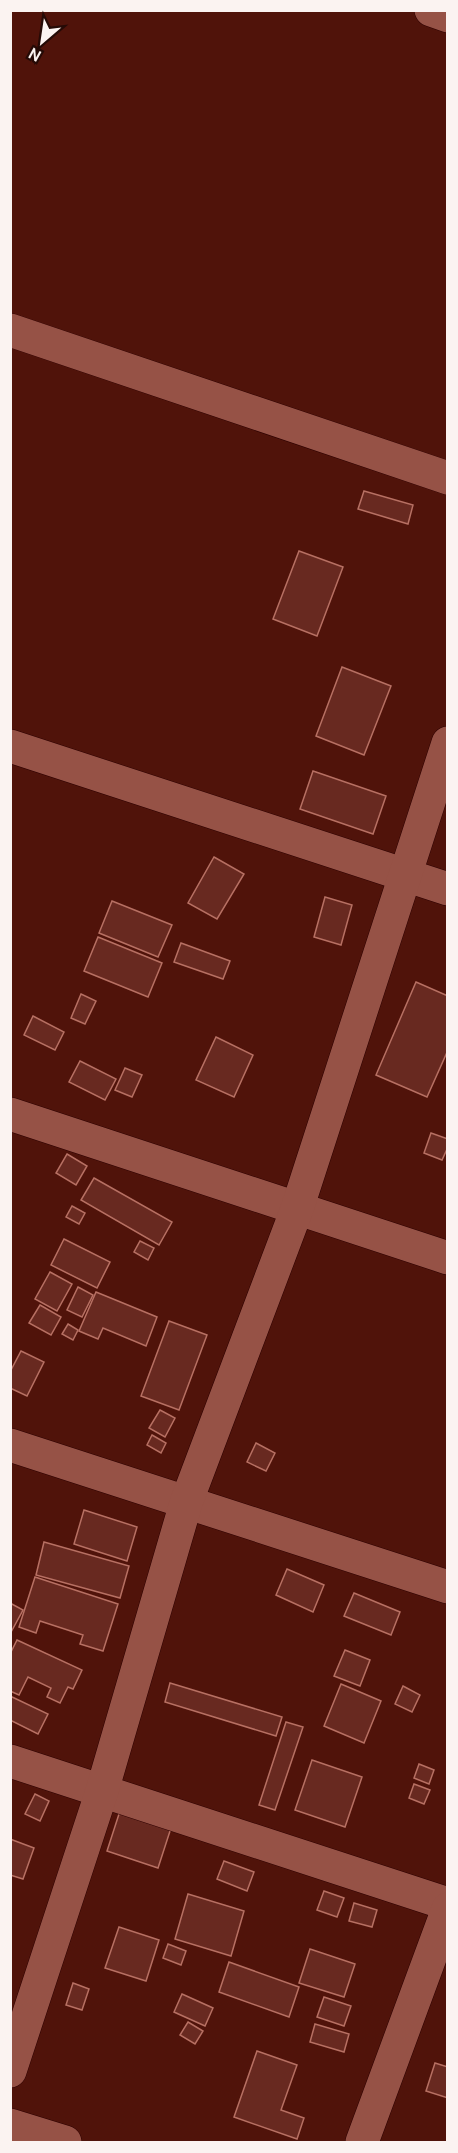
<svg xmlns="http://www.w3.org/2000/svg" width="458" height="2153" viewBox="0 0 458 2153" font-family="Cabin,sans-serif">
	<rect width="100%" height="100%" fill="#50130a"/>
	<!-- building -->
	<g fill="#682920" stroke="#b77063" stroke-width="1.5">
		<path d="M364,491l49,14 -5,19 -50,-15z"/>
		<path d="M299,551l44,16 -26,69 -44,-17z"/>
		<path d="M342,667l49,19 -27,69 -48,-19z"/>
		<path d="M313,771l73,25 -13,38 -73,-25z"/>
		<path d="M214,857l30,17 -27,45 -29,-16z"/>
		<path d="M325,897l27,8 -11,40 -27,-8z"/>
		<path d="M112,901l60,24 -14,32 -59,-24z"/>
		<path d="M98,937l64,26 -14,34 -64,-26z"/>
		<path d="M181,943l49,18 -7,18 -49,-17z"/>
		<path d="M416,982l32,14v54l-21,47 -51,-22z"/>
		<path d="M81,994l15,7 -11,23 -14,-6z"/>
		<path d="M33,1016l31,16 -9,18 -31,-15z"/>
		<path d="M216,1037l37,18 -19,42 -38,-17z"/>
		<path d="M80,1061l36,18 -11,21 -36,-18z"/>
		<path d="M125,1068l17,7 -10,22 -17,-7z"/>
		<path d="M431,1133l17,6v8l-6,13 -18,-7z"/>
		<path d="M67,1154l20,12 -11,19 -20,-12z"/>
		<path d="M94,1178l78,44 -13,23 -78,-45z"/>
		<path d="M72,1206l13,7 -6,11 -13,-7z"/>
		<path d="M64,1239l46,23 -13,26 -46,-23z"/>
		<path d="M140,1241l14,7 -6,12 -14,-8z"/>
		<path d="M50,1272l22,12 -15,27 -22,-12z"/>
		<path d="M78,1287l15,8 -11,22 -15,-7z"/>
		<path d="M96,1292l61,25 -11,29 -43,-18 -5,11 -19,-8z"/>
		<path d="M40,1305l21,12 -10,18 -22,-12z"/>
		<path d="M169,1321l38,14 -28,75 -38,-14z"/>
		<path d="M68,1324l10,6 -5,10 -11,-6z"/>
		<path d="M21,1351l23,11 -17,34 -17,-8v-16z"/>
		<path d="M160,1410l15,8 -10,19 -16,-9z"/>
		<path d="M152,1435l14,8 -5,10 -14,-8z"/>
		<path d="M256,1443l19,10 -9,18 -19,-9z"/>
		<path d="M84,1510l53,17 -10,34 -53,-17z"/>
		<path d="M44,1542l85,24 -9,32 -84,-23z"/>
		<path d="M287,1569l37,16 -11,27 -37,-17z"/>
		<path d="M35,1577l83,27 -15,47 -23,-7 3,-9 -43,-14 -4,12 -17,-6z"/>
		<path d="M354,1593l46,19 -9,23 -47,-19z"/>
		<path d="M10,1603l13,7 -13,24z"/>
		<path d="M17,1640l65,30 -9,19 -5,-2 -8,16 -13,-6 4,-9 -23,-11 -9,18 -9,-4v-37z"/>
		<path d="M345,1650l25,10 -10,26 -26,-10z"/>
		<path d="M170,1683l112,34 -6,19 -111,-34z"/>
		<path d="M341,1684l40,17 -17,42 -40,-17z"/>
		<path d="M403,1686l17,9 -8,17 -17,-8z"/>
		<path d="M10,1696l38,18 -10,20 -28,-14z"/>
		<path d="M286,1722l17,5 -28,83 -16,-5z"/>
		<path d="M312,1760l50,17 -17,50 -50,-17z"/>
		<path d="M419,1764l15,6 -5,14 -15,-6z"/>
		<path d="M414,1784l16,6 -6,14 -15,-6z"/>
		<path d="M35,1794l14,7 -9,20 -15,-7z"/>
		<path d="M120,1811l51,17 -13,40 -51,-17z"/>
		<path d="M10,1839l24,9 -11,31 -13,-4z"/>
		<path d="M224,1861l30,11 -7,19 -30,-12z"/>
		<path d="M324,1891l20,7 -7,19 -20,-7z"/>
		<path d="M188,1894l56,17 -13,45 -56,-17z"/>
		<path d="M354,1903l23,7 -5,17 -23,-6z"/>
		<path d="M119,1927l40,13 -13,41 -41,-13z"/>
		<path d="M168,1944l18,7 -5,14 -18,-7z"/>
		<path d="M310,1949l45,15 -11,33 -45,-14z"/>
		<path d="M229,1962l70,25 -10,30 -70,-25z"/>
		<path d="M73,1983l16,6 -7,21 -16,-5z"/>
		<path d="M182,1994l31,14 -8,18 -31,-14z"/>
		<path d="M324,1997l27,9 -7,20 -27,-9z"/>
		<path d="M188,2022l15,9 -8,13 -15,-9z"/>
		<path d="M315,2024l34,10 -5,18 -34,-10z"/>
		<path d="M257,2051l40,14 -16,45 23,8 -7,21 -63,-22z"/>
		<path d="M435,2063l13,4v31l-22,-7z"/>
	</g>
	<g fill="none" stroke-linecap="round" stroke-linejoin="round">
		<defs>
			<g id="minor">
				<path d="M431,10l17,6"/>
				<path d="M10,330l438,148"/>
				<path d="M10,746l438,143"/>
				<path d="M10,1114l438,144"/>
				<path d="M10,1445l438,142"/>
				<path d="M10,1761l438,143"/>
				<path d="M10,2071l92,-280 84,-288 111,-294 151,-466"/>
				<path d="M10,2125l55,17"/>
				<path d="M362,2142l86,-233"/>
			</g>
		</defs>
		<!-- minor casing -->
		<use href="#minor" stroke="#2d0100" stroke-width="34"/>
		<!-- minor -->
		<use href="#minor" stroke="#965246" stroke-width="33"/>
	</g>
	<!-- border -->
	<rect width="458" height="2153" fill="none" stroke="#fbf3f1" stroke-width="24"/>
	<!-- north arrow -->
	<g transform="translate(42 42) rotate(209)" stroke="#250a06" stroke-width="4.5" paint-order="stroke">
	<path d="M0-4.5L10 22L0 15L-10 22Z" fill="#fbf3f1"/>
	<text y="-9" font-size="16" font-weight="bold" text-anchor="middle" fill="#fbf3f1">N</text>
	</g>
</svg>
